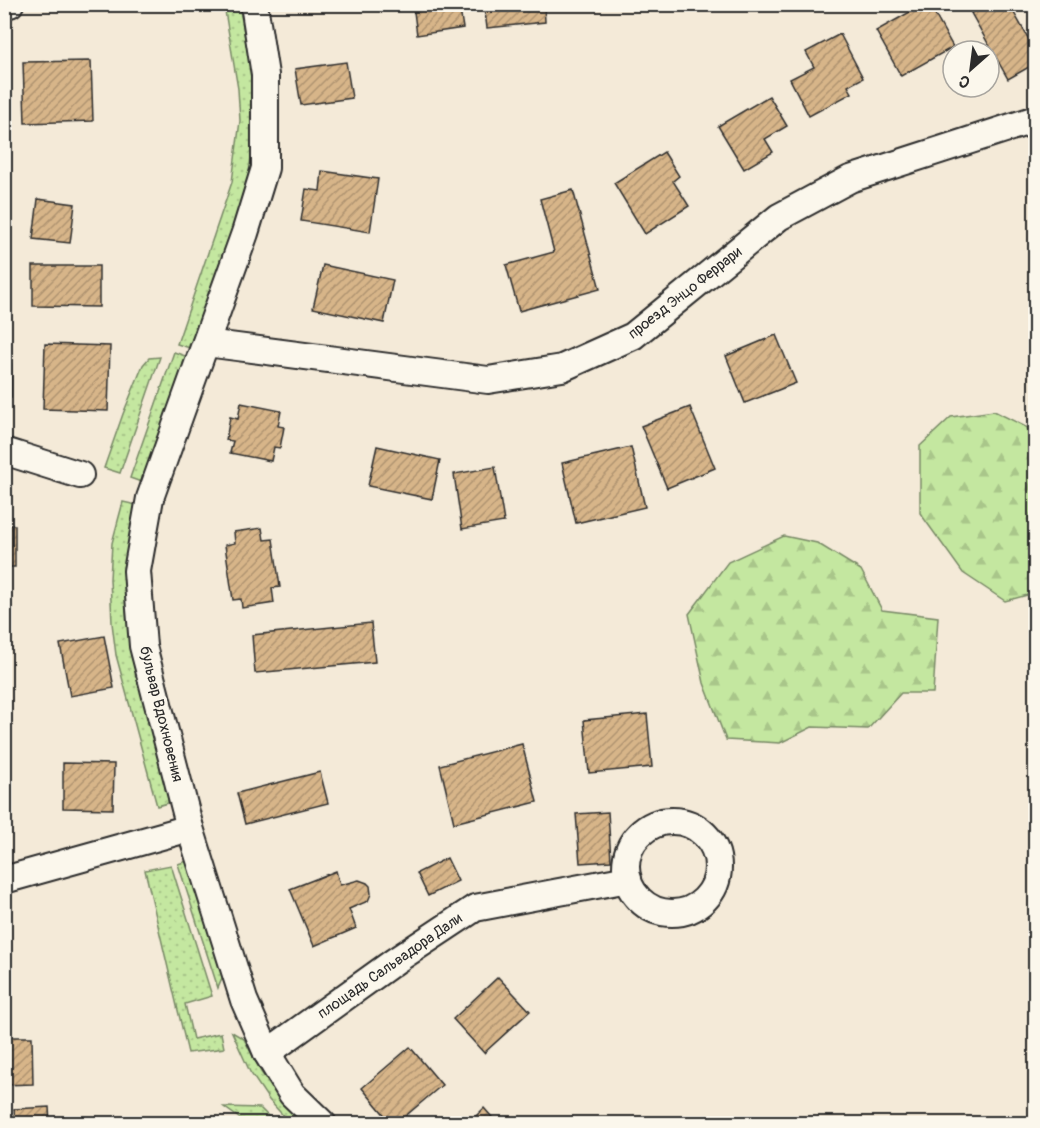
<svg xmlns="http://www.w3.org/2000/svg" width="1040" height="1128" viewBox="0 0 1040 1128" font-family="Pangolin,sans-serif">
	<defs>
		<pattern id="grass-dots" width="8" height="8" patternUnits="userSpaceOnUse" patternTransform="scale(1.5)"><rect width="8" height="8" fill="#c4e7a0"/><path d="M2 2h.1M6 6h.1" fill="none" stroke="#a9c68a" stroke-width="1.8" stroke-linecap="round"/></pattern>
		<pattern id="forest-firs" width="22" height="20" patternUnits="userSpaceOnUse" patternTransform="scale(1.5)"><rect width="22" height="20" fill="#c4e7a0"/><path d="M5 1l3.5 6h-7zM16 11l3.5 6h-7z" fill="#a9c68a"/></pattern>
		<pattern id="building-hatch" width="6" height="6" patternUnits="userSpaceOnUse" patternTransform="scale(1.5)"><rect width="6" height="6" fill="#d7b589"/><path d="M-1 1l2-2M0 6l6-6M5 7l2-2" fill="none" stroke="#af9370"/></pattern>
	</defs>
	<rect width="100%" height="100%" fill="#f4ead8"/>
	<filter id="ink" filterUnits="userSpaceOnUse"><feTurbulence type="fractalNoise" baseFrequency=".0167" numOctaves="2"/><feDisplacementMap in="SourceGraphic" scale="12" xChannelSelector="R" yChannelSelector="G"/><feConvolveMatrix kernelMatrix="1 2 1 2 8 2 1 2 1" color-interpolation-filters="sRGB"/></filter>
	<g filter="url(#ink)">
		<!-- grass -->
		<g fill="url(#grass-dots)" stroke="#788966" stroke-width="1.5">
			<path d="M224,5h15l13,70 2,30 -1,35 -4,33 -5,26 -54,149 -13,-4 55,-162 8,-61 -2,-32z"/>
			<path d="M174,352l14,5 -44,126 -14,-5z"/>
			<path d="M160,357l-40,116 -16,-5 19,-54 20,-49 6,-7z"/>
			<path d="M123,502l14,3 32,285 -1,13 -11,3 -41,-151 -4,-32 -2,-44 2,-36z"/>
			<path d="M187,861l37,113 -6,14 -40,-124z"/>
			<path d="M171,865l41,131 -27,8 8,35 28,-6 3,15 -36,5 -43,-183z"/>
			<path d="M232,1032l12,7 17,33 16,23 29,28h-16l-21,-23 -19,-28z"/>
			<path d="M224,1107l36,1 15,15h-29z"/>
		</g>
		<!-- forest -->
		<g fill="url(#forest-firs)" stroke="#788966" stroke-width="1.5">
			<path d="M994,411l34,17 7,21v144l-30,8 -42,-28 -43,-60v-67l31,-29z"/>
			<path d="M784,536l33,7 44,27 21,40 56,7 -5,76h-32l-33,36 -56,-2 -32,16 -54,-3 -22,-57 -15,-69 39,-52z"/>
		</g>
		<!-- building -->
		<g fill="url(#building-hatch)" stroke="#2b2b2b" stroke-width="1.5">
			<path d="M413,4h46l4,24 -46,7z"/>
			<path d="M484,4h60l1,18 -58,6z"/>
			<path d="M924,4h5l24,43 -52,29 -25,-45z"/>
			<path d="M986,4h23l27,48v11l-28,16 -37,-66z"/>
			<path d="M840,34l23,44 -15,8 4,7 -43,23 -19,-37 24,-12 -8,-15z"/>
			<path d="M91,61l2,60 -68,2 -2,-61z"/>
			<path d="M346,62l6,36 -51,7 -6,-36z"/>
			<path d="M769,96l18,30 -22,13 8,13 -29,17 -26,-43z"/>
			<path d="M664,152l15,24 -6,5 16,25 -44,28 -31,-51z"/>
			<path d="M322,171l56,8 -8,53 -69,-11 5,-32 14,2z"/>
			<path d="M573,190l27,99 -81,22 -13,-46 48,-13 -14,-53z"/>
			<path d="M38,199l37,5 -5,39 -37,-4z"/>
			<path d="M323,265l70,15 -9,43 -71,-15z"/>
			<path d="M33,266h66v41l-66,-1z"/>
			<path d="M776,335l20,48 -51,20 -19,-47z"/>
			<path d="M45,344l65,2 -2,65 -65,-2z"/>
			<rect x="4" y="364" width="7" height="34"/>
			<path d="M241,403l40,8 -3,15 6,1 -4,21 -6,-1 -3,14 -41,-8 3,-12 -7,-1 4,-23 8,2z"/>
			<path d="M690,407l25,61 -48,20 -26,-62z"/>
			<path d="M377,446l63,14 -8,39 -64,-13z"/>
			<path d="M631,447l14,60 -69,16 -14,-60z"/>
			<path d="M495,467l9,55 -42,7 -8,-55z"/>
			<rect x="4" y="525" width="11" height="42"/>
			<path d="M262,528l2,12 9,-1 7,48 -8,1 2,15 -32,5 -1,-9 -8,1 -8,-55 10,-2 -1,-11z"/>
			<path d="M371,623l4,39 -120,11 -3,-38z"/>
			<path d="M104,636l10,52 -44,8 -10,-52z"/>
			<path d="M647,714l5,53 -63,6 -5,-53z"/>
			<path d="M522,744l15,58 -83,21 -14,-58z"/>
			<path d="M63,763l51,1 -1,45 -50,-1z"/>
			<path d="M320,772l8,31 -83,21 -8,-31z"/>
			<path d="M608,812l3,49 -31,2 -4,-49z"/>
			<path d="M447,858l11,23 -30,15 -11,-23z"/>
			<path d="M336,871l4,14 19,-5 8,3 3,3 1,8 -3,7 -19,8 7,19 -42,18 -24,-57z"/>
			<path d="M498,977l32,34 -46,42 -31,-34z"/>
			<path d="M4,1037h28l1,47 -29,1z"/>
			<path d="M410,1047l32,38 -46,39h-4l-30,-36z"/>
			<path d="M49,1107l1,17h-35l-1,-15z"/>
			<path d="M484,1108l14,16h-30z"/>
		</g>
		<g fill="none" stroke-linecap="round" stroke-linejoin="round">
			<defs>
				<g id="street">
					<path d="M254,4l11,71v93l-20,65 -95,265 -13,73 6,75 47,182 54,172 23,53 25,41 31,30"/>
					<path d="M4,5l6,-1"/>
					<path d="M206,343l282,37 74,-12 71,-32 146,-119 71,-38 186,-60"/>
					<path d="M4,451l76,24"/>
					<circle cx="672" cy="867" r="46"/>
					<path d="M4,880l186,-52"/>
					<path d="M267,1053l128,-92 80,-53 153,-29"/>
				</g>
			</defs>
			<!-- street casing -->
			<use href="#street" stroke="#2b2b2b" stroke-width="30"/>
			<!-- street -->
			<use href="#street" stroke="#fbf7ec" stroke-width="26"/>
		</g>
	</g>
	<g text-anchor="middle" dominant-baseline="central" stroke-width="6" stroke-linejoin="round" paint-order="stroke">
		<!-- street labels -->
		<g font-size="15" fill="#2b2b2b" stroke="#fbf7ec">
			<text transform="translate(685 293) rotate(-38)">проезд Энцо Феррари</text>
			<text transform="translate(161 714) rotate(76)">бульвар Вдохновения</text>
			<text transform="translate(390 966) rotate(-35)">площадь Сальвадора Дали</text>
		</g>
	</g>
	<!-- margin -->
	<rect width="1040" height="1128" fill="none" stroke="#fbf7ec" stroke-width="24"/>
	<rect x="12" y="12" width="1016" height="1104" fill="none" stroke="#2b2b2b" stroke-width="2" filter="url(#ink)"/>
	<!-- north arrow -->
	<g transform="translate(971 69) rotate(208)"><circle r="28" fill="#fbf7ec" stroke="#a8a59f" stroke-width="1.5"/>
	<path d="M0-4.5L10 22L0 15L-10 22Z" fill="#2b2b2b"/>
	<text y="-9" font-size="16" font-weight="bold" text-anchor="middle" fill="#2b2b2b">С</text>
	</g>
</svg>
